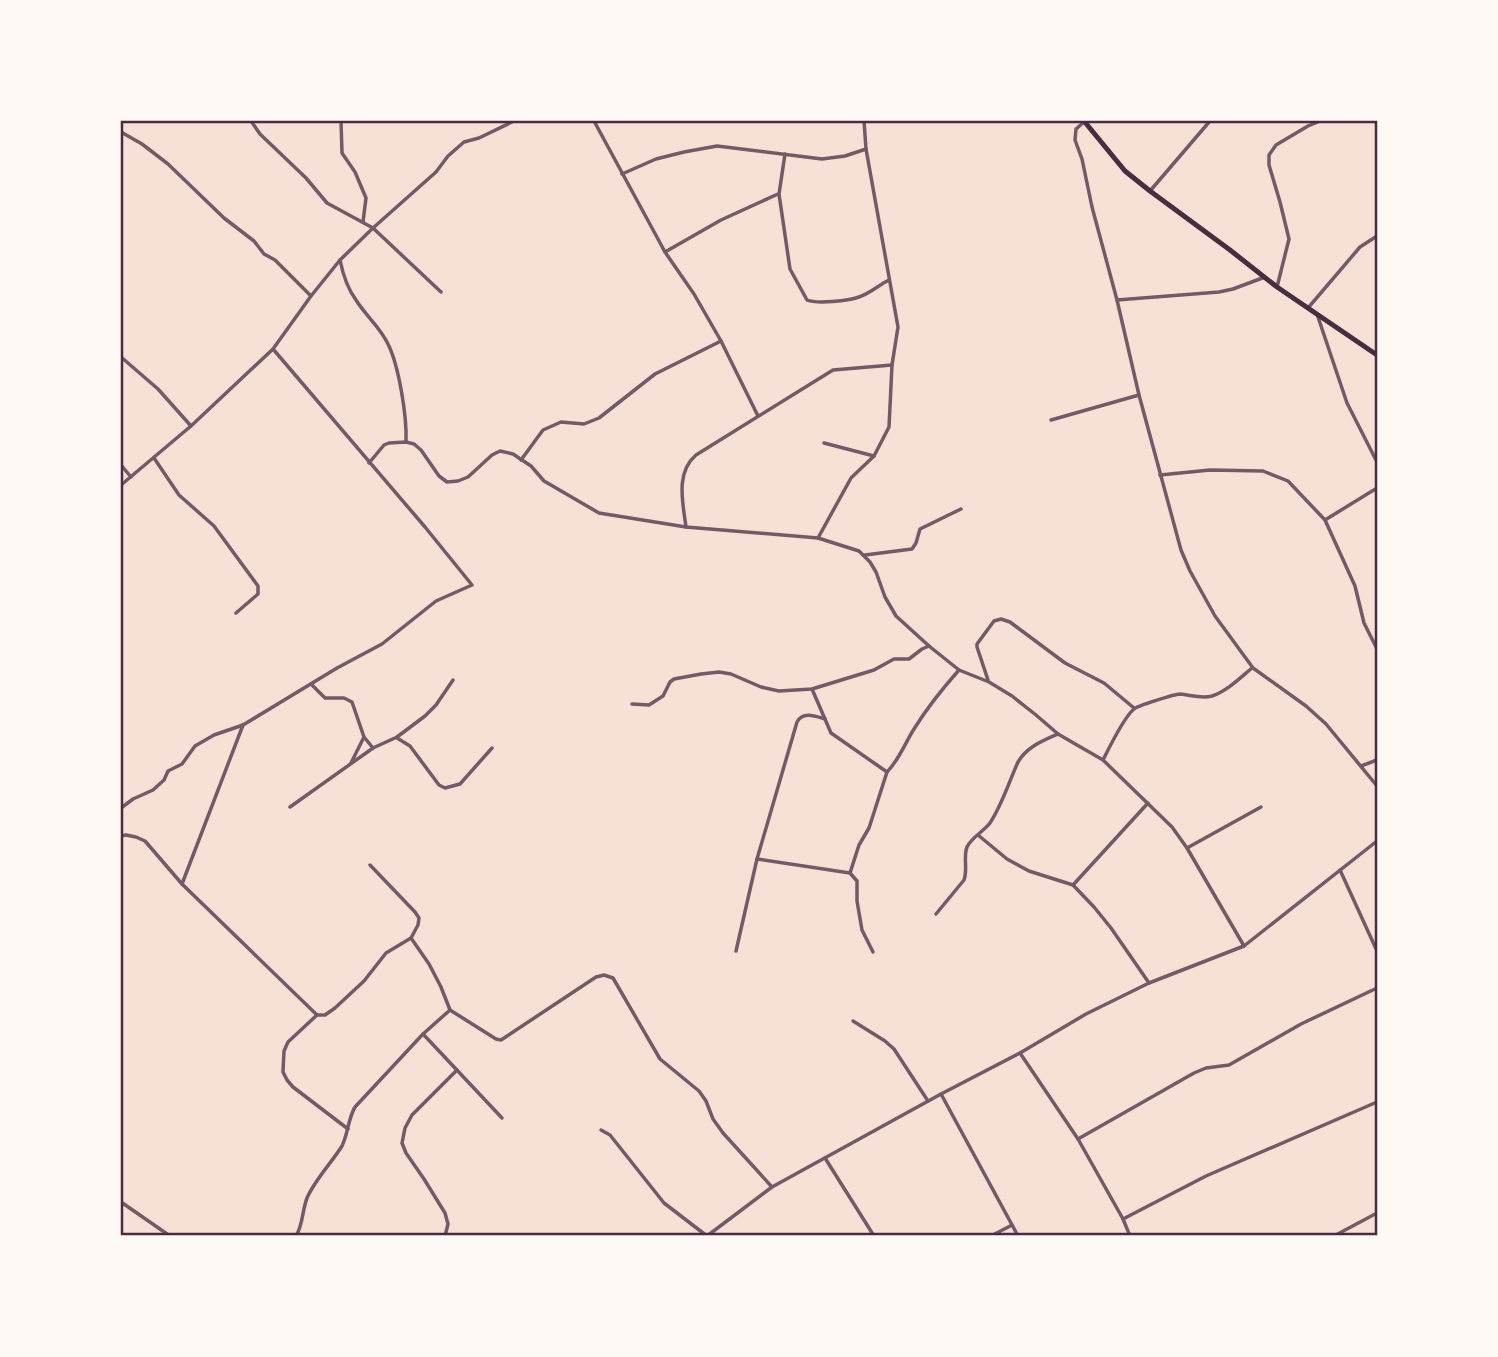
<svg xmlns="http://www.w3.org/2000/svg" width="1498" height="1357" viewBox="0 0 1498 1357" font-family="Barlow,sans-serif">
	<rect width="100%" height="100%" fill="#f7e1d7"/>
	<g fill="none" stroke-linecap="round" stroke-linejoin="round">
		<!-- minor -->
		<g stroke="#755966" stroke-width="3.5">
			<path d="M251,121l9,13 46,44 21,25 46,25 68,64"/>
			<path d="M341,121l1,32 13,19 11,26 -3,24"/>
			<path d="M594,121l71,131 29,42 27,47 37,75"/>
			<path d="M1374,121l3,2"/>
			<path d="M1084,122l-8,7 -1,11 7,19 10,48 25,93 22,95 42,155 9,21 25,45 38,52 53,38 20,18 51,62"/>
			<path d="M121,132l21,12 26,20 56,54 30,23 10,13 11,6 36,36"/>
			<path d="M785,154l-6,40 11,75 17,31c10,4 41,1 52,-3 10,-3 20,-12 30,-17"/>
			<path d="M622,174l34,-15 28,-7 33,-6 105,13 23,-3 21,-7"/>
			<path d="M1150,191l60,-70"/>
			<path d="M665,252l56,-32 57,-26"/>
			<path d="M340,260c3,15 7,28 16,40 10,16 24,27 32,44 11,22 19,73 18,97"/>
			<path d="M1277,287l12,-48 -9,-37 -11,-37v-10l7,-10 32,-19 12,-5"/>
			<path d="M1117,300l102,-8 14,-3 32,-12"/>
			<path d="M1308,308l52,-61 17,-11"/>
			<path d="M1318,317l29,86 30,59"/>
			<path d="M121,357l37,32 33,37"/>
			<path d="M1051,420l88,-25"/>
			<path d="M824,443l50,13"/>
			<path d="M154,458l25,37 35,31 44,60v8l-22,19"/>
			<path d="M521,460l22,-30 18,-8 23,2 15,-6 56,-44 66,-33"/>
			<path d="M369,463l15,-18 5,-2 17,-1 8,2 7,6 18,26 8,6 11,-1 10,-4 24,-22 8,-4 13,3 18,12 13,15 55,32 87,14 132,11 41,13 11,11 6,10 9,25 11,19 33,30 30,24 30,12 23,14 24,19 22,19 45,26 69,67 15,21 57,98"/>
			<path d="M121,465l10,12"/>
			<path d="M1160,475l50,-5 53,1 25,10 37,39 30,66 9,37 13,26"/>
			<path d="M121,485l70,-59 82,-77 38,-53 29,-36 33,-32 63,-56 12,-16 16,-14 15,-4 35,-17"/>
			<path d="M1325,520l52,-32"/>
			<path d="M686,527c-3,-24 -11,-54 10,-72l137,-85 59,-5"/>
			<path d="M818,538l33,-60 23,-22 15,-29 3,-62 6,-38 -32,-178 -2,-28"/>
			<path d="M865,555l47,-6 4,-6 4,-14 41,-20"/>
			<path d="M988,680l-11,-33v-3l17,-23 7,-2 9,3 55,41 39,20 30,25"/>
			<path d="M311,684l14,14h19l8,4 12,35 9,11"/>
			<path d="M812,689l19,44 56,39"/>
			<path d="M632,704l17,1 14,-9 7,-14 4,-3 27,-5 18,-2 12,2 30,13 18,4 33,-2 62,-19 20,-11h15l13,-10 7,-3"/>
			<path d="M397,738l13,8 29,39 6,3 15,-4 32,-36"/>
			<path d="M1103,760c6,-12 21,-43 31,-51 3,-3 41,-15 46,-15 11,1 21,5 32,2 15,-5 28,-18 40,-28"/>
			<path d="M351,763l13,-26"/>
			<path d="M1361,766l16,-6"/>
			<path d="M290,807l83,-59 24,-11 28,-21 11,-11 17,-25"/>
			<path d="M121,808l12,-9 20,-9 11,-10 4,-9 14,-7 13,-18 19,-11 29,-10 94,-57 45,-24 54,-43 36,-16 -47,-58 -152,-178"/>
			<path d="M978,835l29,24 22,12 44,14 21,22 17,21 38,55"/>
			<path d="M121,836l5,-1 10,2 9,4 37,43 135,131"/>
			<path d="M1187,848l74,-41"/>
			<path d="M757,859l93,14 9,-28 10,-17 18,-56c12,-12 18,-29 27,-43 13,-21 29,-41 45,-59"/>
			<path d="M1340,870l37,81"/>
			<path d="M850,873l7,8v20l5,29 11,22"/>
			<path d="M182,884l61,-159"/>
			<path d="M1073,885l75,-82"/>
			<path d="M936,914l28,-34c4,-11 -1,-23 3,-33 4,-9 17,-16 23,-24 12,-18 19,-41 28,-61 9,-15 24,-21 40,-28"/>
			<path d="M411,938l18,26 12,23 9,23 46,29 5,1 95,-63 8,-2 9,3 47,81 39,32 7,10 7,18 10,14 49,54"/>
			<path d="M736,951l21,-92 40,-137c6,-11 18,-6 28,-3"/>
			<path d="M853,1021l32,20 9,8 34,52"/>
			<path d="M423,1034l79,84"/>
			<path d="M1020,1053l58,86 45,80 7,17"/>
			<path d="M941,1094l77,142"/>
			<path d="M348,1129l-55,-42 -6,-7 -4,-8 1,-21 4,-9 29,-27h8l10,-7 29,-27 22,-28 25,-15 7,-13 1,-7 -4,-6 -45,-47"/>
			<path d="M601,1130l9,5 54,68 43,33"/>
			<path d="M1078,1139l116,-66 12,-5 23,-3 72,-41 76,-36"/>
			<path d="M825,1158l49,78"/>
			<path d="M121,1202l49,34"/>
			<path d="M1123,1219l83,-43 171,-74"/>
			<path d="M296,1236c7,-11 6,-25 11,-38 7,-17 25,-36 35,-52 6,-12 6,-27 13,-39l68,-73 27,-24"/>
			<path d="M445,1236l3,-12 -3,-11 -21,-34 -18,-26 -4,-10 3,-15 7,-13 45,-45"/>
			<path d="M707,1236l65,-49 169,-93 79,-41 66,-39 63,-31 95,-37 133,-105"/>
			<path d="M991,1236l21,-11"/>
			<path d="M1334,1236l43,-23"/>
		</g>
		<!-- secondary -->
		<path stroke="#4a2c40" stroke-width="5" d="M1084,121l41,50 25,20 80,59 47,37 100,68"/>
	</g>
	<!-- border -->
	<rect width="1498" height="1357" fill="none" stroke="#fffaf5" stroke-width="245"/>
	<rect x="122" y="122" width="1254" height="1112" fill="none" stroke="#4a2c40" stroke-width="2.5"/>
</svg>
